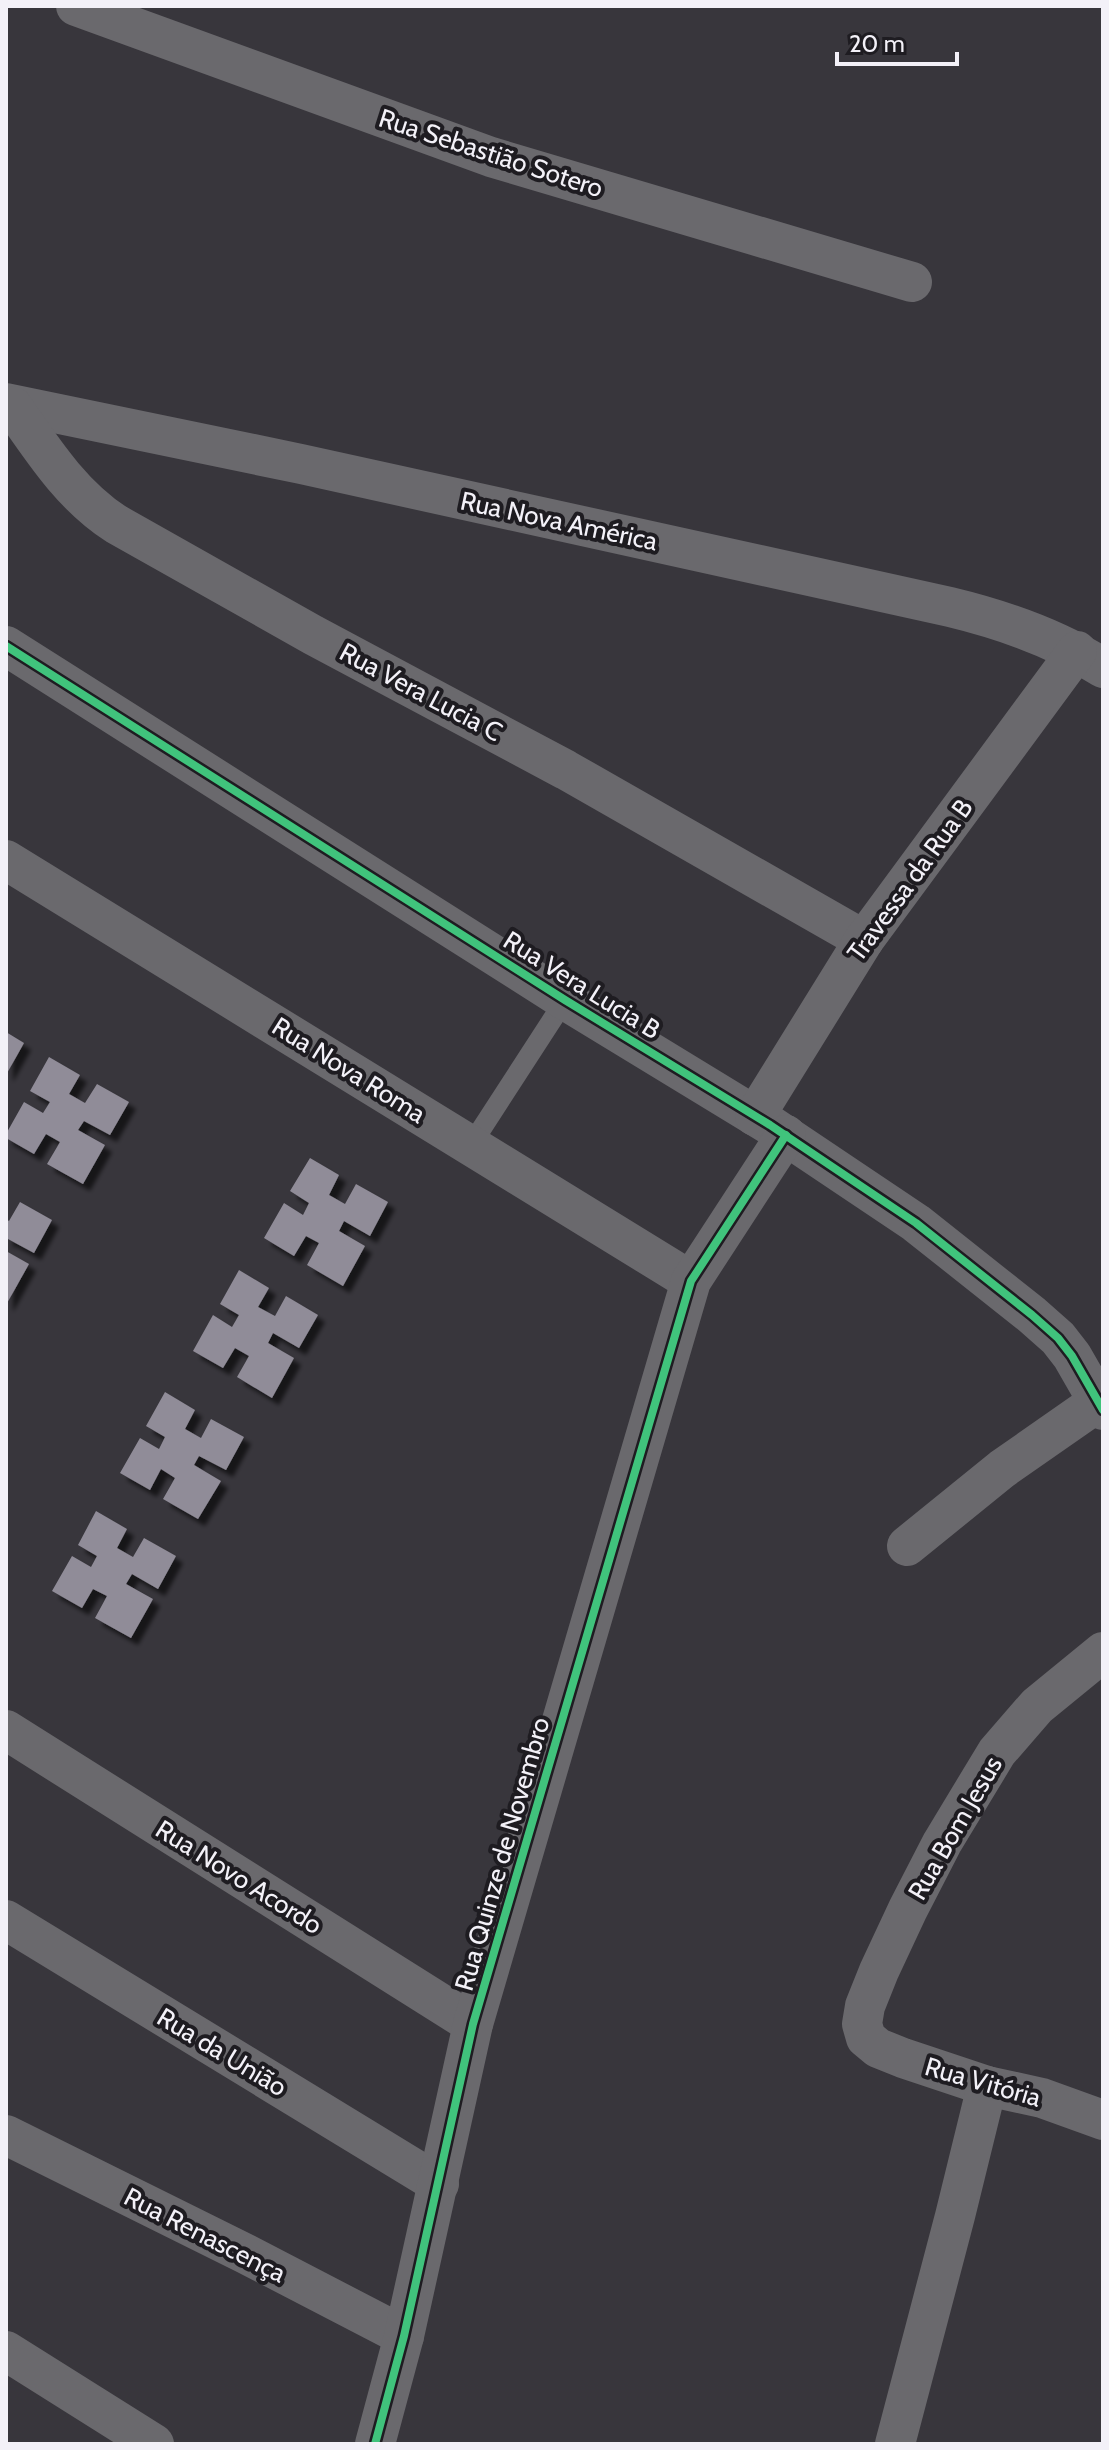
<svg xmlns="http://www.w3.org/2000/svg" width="1109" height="2450" viewBox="0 0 1109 2450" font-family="Cabin,sans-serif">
	<defs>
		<filter id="shadow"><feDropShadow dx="7" dy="7" stdDeviation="2" flood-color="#0009"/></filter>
	</defs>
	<rect width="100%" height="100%" fill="#38363c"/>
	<!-- building -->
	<g fill="#908c98" filter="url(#shadow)">
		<path d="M6,1032l18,11 -18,32z"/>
		<path d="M49,1057l31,18 -11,19 16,9 12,-19 32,18 -19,33 -26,-14 -6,9 27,15 -22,39 -36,-20 13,-22 -14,-8 -12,20 -28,-16v-4l18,-32 19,11 7,-11 -20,-11z"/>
		<path d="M310,1158l29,17 -10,20 16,9 11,-20 32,18 -18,34 -26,-15 -5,10 26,15 -22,40 -36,-21 12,-22 -13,-7 -12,20 -30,-18 20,-35 19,12 6,-12 -19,-12z"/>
		<path d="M20,1202l32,18 -18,33 -26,-14 -2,3v-23l3,2z"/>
		<path d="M6,1251l23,13 -23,41z"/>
		<path d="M239,1270l30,18 -11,19 17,9 11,-20 32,19 -19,33 -26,-15 -5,10 26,15 -22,40 -35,-21 12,-21 -14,-8 -12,20 -30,-17 20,-36 19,12 7,-12 -19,-11z"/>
		<path d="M165,1392l30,18 -10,19 16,9 10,-19 33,18 -18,33 -27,-14 -5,9 27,16 -23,38 -35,-20 12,-21 -14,-9 -11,21 -30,-17 20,-35 19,11 6,-12 -19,-11z"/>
		<path d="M96,1511l31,18 -10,19 16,9 11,-19 32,18 -18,33 -26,-15 -6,10 27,15 -22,39 -36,-20 12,-22 -14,-7 -11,19 -30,-17 20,-35 19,11 6,-11 -19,-11z"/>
	</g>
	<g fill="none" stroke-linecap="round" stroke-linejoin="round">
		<!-- lane -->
		<path stroke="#6a696d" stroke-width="20" d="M471,1145l94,-145"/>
		<!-- street -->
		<g stroke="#6a696d" stroke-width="40">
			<path d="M76,6l415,151 421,125"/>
			<path d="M6,403l295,61 649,143c54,13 106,31 153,61"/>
			<path d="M12,406c30,43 59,89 104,118l197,111 253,135 298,170"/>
			<path d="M6,646l559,354 205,125 146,98 116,92 26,23 14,18 31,54"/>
			<path d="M6,860l685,421"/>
			<path d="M755,1116l109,-176 213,-289"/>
			<path d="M907,1546l95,-77 96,-67"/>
			<path d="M1103,1652l-66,54 -40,46 -55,91 -34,66 -29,62 -14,35 -3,18 4,14 12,10 25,10 84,28 55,12 61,22"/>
			<path d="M6,1730l467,294"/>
			<path d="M6,1920l433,264"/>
			<path d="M6,2135l240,119 158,82"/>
			<path d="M6,2351l148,93"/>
			<path d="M375,2444l29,-108 69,-312 218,-743 95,-146"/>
			<path d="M895,2444l60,-228 32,-130"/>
		</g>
		<defs>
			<g id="cycleway">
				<path d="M6,646l559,354 205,125 146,98 116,92 26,23 14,18 31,54"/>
				<path d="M375,2444l29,-108 69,-312 218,-743 95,-146"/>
			</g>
		</defs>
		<!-- cycleway casing -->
		<use href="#cycleway" stroke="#1e1c21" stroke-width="13"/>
		<!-- cycleway -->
		<use href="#cycleway" stroke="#40c37c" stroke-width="8"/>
	</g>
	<g text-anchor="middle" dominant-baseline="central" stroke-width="8" stroke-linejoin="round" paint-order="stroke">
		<!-- street labels -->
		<g font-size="26" fill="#f3f1f8" stroke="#1e1c21">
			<text transform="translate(491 153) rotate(18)">Rua Sebastião Sotero</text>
			<text transform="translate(559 521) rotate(12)">Rua Nova América</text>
			<text transform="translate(421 692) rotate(28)">Rua Vera Lucia C</text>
			<text transform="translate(910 880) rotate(-54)">Travessa da Rua B</text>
			<text transform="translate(582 985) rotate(32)">Rua Vera Lucia B</text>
			<text transform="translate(349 1070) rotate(32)">Rua Nova Roma</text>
			<text transform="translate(955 1828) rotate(-60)">Rua Bom Jesus</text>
			<text transform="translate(502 1854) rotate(-74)">Rua Quinze de Novembro</text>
			<text transform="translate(239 1877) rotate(32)">Rua Novo Acordo</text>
			<text transform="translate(222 2052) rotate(31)">Rua da União</text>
			<text transform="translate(983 2082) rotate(16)">Rua Vitória</text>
			<text transform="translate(205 2235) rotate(27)">Rua Renascença</text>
		</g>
	</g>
	<!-- border -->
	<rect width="1109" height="2450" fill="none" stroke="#f3f1f8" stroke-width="16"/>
	<!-- scale -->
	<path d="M837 52v12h120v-12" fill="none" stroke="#f3f1f8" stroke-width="4"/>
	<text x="849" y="52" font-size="24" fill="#f3f1f8" stroke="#1e1c21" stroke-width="6" paint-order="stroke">20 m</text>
</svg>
